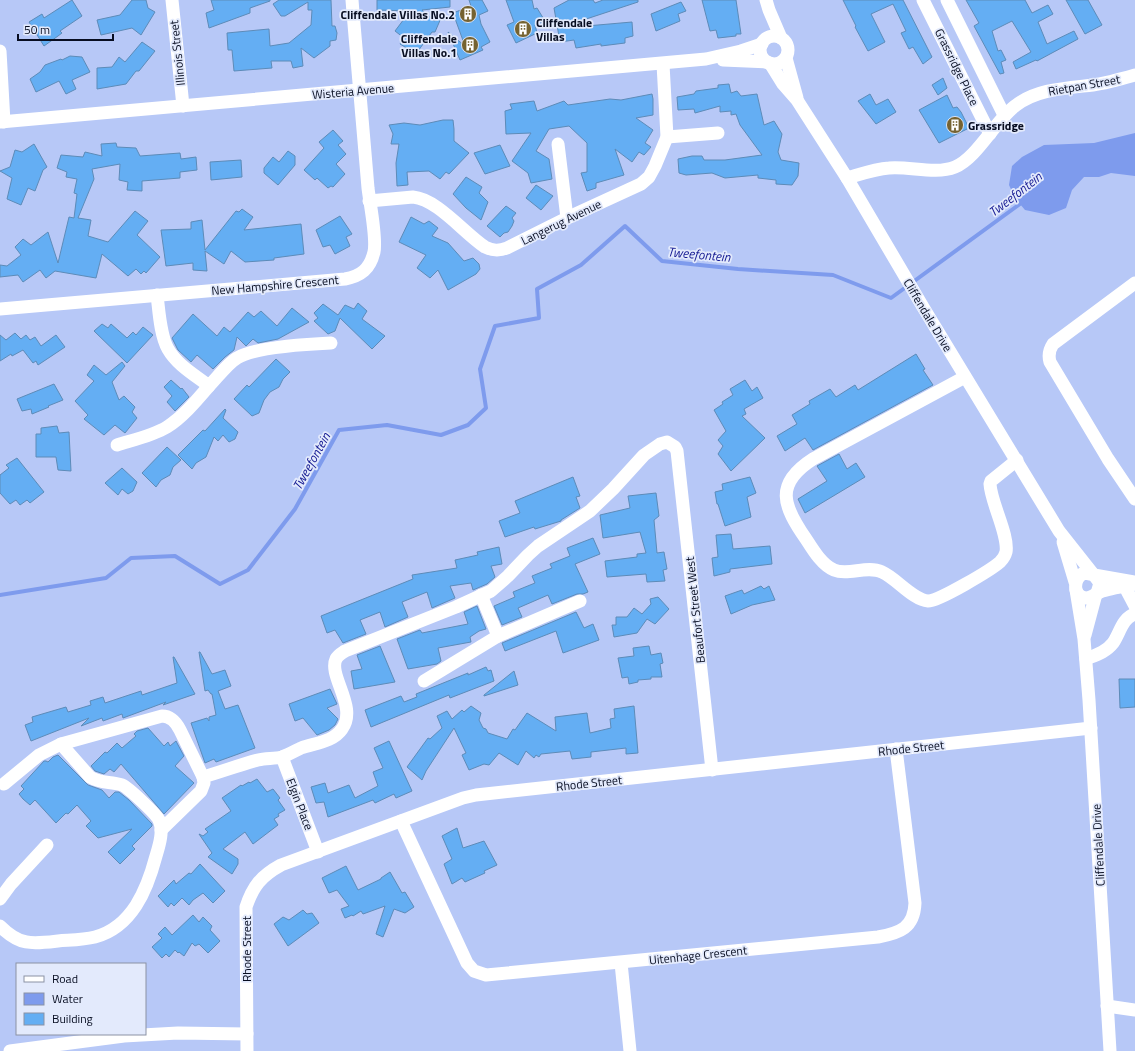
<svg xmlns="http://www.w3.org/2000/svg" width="1135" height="1051" font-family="'Titillium Web',sans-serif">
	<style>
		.water { fill: #7e9bed }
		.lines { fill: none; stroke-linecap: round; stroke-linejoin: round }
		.stream { stroke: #7e9bed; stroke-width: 4 }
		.building { fill: #64aef3; stroke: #5d8bb8 }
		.minor { stroke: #fff; stroke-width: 13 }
		.labels { text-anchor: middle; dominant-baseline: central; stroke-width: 3.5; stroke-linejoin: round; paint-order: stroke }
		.poi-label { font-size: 12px; font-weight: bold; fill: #070d21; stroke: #e3eafc; text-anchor: end }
		.street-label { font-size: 12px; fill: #070d21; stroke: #e3eafc }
		.water-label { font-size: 13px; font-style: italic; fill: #141992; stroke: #e3eafc }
	</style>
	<rect width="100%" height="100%" fill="#b7c8f7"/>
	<!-- water -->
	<path class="water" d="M1135,133v43l-24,-3 -12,4h-15l-12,13 -6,18 -17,7 -24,-5 -10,-12 -6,-13 3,-19 10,-9 22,-12 50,-2z"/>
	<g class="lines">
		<!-- stream -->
		<path class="stream" d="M0,595l106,-17 25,-20 44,-2 45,28 28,-14 47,-61 44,-79 48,-5 54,10 27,-10 18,-17 -6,-39 15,-43 44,-8 -2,-29 44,-24 44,-39 37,35 76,8 95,6 58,23 133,-97"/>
	</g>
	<!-- building -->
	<g class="building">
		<path d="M72,0l10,16 -22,15 2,2 -4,3 -14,10 -15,-24 13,-8 2,4z"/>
		<path d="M132,0h14l2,8 7,4 -14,23 -9,-7 -31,7 -4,-15 23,-5z"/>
		<path d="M211,0h59v1l-20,7v5l-41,15 -3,-15 8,-3z"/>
		<path d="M279,0h52l1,26h3l2,7 -1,7 -6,1v5l-16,12 -13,-10 2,18 -10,2 -2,-7h-20l1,7 -38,3 -2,-21h-4l-1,-17 42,-4 1,17 19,-3 22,-18 1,-15h-4v-8l-23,14h-4l-8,-12z"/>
		<path d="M377,0h73v7l-28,3 12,11 7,-3 -6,14h-3l-14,19 -1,-1 -2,3 -15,-9 4,-6 -9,-7 15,-20 -33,-1z"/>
		<path d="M469,0h13l6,11 -9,4 2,9 9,18 -9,5 2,3 -23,10 -12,-28 17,14 -12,-33 18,-7z"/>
		<path d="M506,0h26l2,9 3,-1 8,13 -10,4 2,8 -21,10 -9,-18 7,-3z"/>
		<path d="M569,0h24l2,3 8,-3h35v2l-64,21 1,4 57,-5 1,14 -8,2v5l-24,3v-2l-25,4 -2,-8 -14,2 -6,-34z"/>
		<path d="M702,0h34l5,34h-5v2l-18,2 -2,-8 -6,1z"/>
		<path d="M843,0h60l29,57 -9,7 -10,-17 -4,2 -8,-16 5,-2 -13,-27 -22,10 14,28 -17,9 -13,-24 1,-1z"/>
		<path d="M966,0h59l7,13 16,-8 5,9 -15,8 9,22 27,-13 4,8 -41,22 -1,-1 -20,9 -3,-7 18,-10 -19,-31 -20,10 6,20 3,-1 5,10 -5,2 3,11 -4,1 -26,-48 5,-3z"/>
		<path d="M1066,0h22l14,25 -17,9z"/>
		<path d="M681,2l5,9 -8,3 2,7 -24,10 -5,-17z"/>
		<path d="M142,42l13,9 -16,20h-3l-10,13 -29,5v-21l15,-1 7,-10 6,5z"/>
		<path d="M70,56l12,1 8,15 -18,8 4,9 -10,5 -7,-13 -23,11 -6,-13 10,-7 5,-7 16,-6 1,1z"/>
		<path d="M943,78l4,10 -9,7 -6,-10z"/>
		<path d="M729,84l2,9 6,-2 4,5 16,-2 7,31 10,-4 8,13 -4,18 3,8 18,3 -1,13 -6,9 -16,-1v-4l-18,-2v-3l-33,3 -13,-5 -26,2 -7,-2 -1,-14 14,-3h10l2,4h21l37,-5 -22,-30 -4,-11 -5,1v-4l-11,1v-6l-25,7 -1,-4 -16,1 -1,-13 17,-3 2,-3 22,-3v-3z"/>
		<path d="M652,94l1,5v16l-17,3 17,12 -8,13 6,4 -7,8 -5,-3 -7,10 -17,-13 9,26 -28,8v5l-9,3 -6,-18 6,-1v-29l-18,-17 -20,3 -13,22 13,8 3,20 -21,4 -3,-10 -16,-12 19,-28 -25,1 -1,-23 7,-2 -2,-5 24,-3 3,10 27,-10 4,4 42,-6 11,1z"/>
		<path d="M870,94l6,11 12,-6 8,13 -20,12 -18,-23z"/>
		<path d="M947,95l6,13 4,-1 4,5 8,16 -30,15 -20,-33z"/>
		<path d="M443,120h10l1,9v12l15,12 -20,21 -3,-2 -6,7 -11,-8 -22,1 1,13 -11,1 -1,-23 3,-19h-8l2,-10 -4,-9 15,-2 16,2z"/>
		<path d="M333,130l10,11 -5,4 8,9 -10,10 9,10 -12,13 -2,-1 -3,2 -11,-10 -2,2 -11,-10 20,-22 -5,-6z"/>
		<path d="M116,143l1,4 19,1 4,8 40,-3 1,6 15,-2 1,13 -17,2v6l-38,3v10l-15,-1 1,-8 -9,-2 1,-16 -28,5 2,10 -16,39 13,2 -3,16 20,6 27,-31 13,10 -11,14 23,22 -14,16 -2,-2 -3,3 -5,-5 -8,7 -26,-22 -6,24 -41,-7 -9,7 -6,-8 -17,12 -5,-7 -18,2v-12l7,1 14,-11 -6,-8 8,-8 8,6 17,-13 10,31 11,-46 5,1 3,-24 -3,-1 3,-14 -11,-2 1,-5 -10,-4 4,-13 22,2 2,-5 17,4 -1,-12z"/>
		<path d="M34,144l13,23 -4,3 -8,21 -7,-3 -7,17 -14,-6 5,-21 -12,-7 10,-4 5,-17 7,2z"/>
		<path d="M500,145l10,21 -25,8 -11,-21z"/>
		<path d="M288,151l7,5v9l-17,20 -14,-12v-5l9,-11 6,5z"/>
		<path d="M241,160l1,17 -31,3 -1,-18z"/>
		<path d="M466,177l16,10 -3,6 9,9 -7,18 -15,-12 -13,-14z"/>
		<path d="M536,185l17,11 -12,14 -15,-12z"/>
		<path d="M506,206l10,7 -4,5 2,3 -2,5 -4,6 -4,1 -4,4 -13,-11z"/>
		<path d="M242,209l11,8 -9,13 57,-6 3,30 -30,4v2l-29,2 -14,-11 -7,13 -19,-13 2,20 -14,-1v-7l-27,3 -5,-36 30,-1v-7l11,-2 3,30 31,-39 3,1z"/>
		<path d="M340,216l12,18 -6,3 4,9 -15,8 -5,-9 -7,2 -7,-17z"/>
		<path d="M411,217l13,7 5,-3 9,7 -6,8 16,7 16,18 9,-3 6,6 1,5 -4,5 -28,16 -10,-20 -8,8 -13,-10 9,-13 -27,-13z"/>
		<path d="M358,303l9,8 -5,8 23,17 -13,13 -32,-31 -5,13 -7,3 -14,-13 4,-3 -4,-5 9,-9 15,11 7,-10 9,4z"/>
		<path d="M292,308l17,14 -31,17 -20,4 -5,-4 -7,7 -9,-9 -3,13 -9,7 -12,12 -16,-14 -6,7 -13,-12 -6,-12 21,-24 24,22 7,-9 6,5 18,-20 6,5 7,-6 16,15z"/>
		<path d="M102,324l6,4 3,-4 16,14 6,-6 3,3 7,-8 10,8 -26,28 -33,-32z"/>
		<path d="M15,333l6,6 5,-4 4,5 5,-3 6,9 15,-11 9,12 -27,18 -2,-4 -3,2 -10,-13 -11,6 -1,-2 -11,7v-26l6,5z"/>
		<path d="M916,354l9,15 -2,1 10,15 -120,65 -8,-12 -20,13 -8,-15 20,-12 -5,-9 18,-11 -1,-3 21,-12 6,8 19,-12 3,5z"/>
		<path d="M276,359l14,13 -7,7 -4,8 -9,5 -6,8 -5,13 -7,3 -18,-17 13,-14 2,2z"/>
		<path d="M122,362l3,4 -13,16 7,18 5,-4 11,11 -3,5 5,6 -12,15 -10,-8 -11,10 -20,-16 4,-4 -13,-14 19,-20 -7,-6 7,-10 12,10z"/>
		<path d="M171,380l10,9 1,-1 7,9 -14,14 -8,-9 5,-6 -8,-9z"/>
		<path d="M745,380l7,11 5,-4 6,11 -19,11 2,5 -4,2 23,22 -34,33 -13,-17 5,-8 -5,-6 8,-9 -12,-21 9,-6 -1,-2 11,-7 -3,-6z"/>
		<path d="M54,384l9,16 -15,6 1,1 -17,7 -1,-5 -9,2 -5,-12z"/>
		<path d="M225,409l1,1 -3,8 15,14 -3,7 -6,3 -6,-7 -5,6 -4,-4 -8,20 -10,6 -4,6 -14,-14 25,-25 2,1z"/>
		<path d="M57,426l2,7 10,-1 2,39 -13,-1 -2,-13h-20v-23h5v-6z"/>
		<path d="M167,447l14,13 -8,7 -3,8 -9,5 -5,7 -14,-14z"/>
		<path d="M839,454l8,15 9,-6 9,14 -60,36 -7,-14 29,-18 -10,-15z"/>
		<path d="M17,458l27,34 -14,11 -3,-3 -7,5 -4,-5 -6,4 -10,-11v-18l9,-7 -3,-3z"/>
		<path d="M122,468l15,14 -4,9 -5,3 -6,-5 -4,6 -13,-12z"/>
		<path d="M573,477l7,19 -4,1 4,11 -19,12v1l-26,8 -1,-2 -29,10 -6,-16 21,-8 -5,-12z"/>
		<path d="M750,477l6,16 -9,4 4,20 -26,9 -7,-22h-1l-2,-12 8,-2 -1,-6z"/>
		<path d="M656,493l3,23 -5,4 3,33 7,-1 3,17 -4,1 2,11 -18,1 -1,-8 -39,3 -2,-16 32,-4v-3l9,-1 -6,-21 -37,6 -3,-23 30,-7 -2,-12z"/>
		<path d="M731,534l2,15 37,-3 2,18 -42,5v3l-16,4 -2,-18 6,-1 -2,-22z"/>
		<path d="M593,538l7,16 -25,10 13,28 -5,2h-6l-25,10 -4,-9 -30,13 4,9 -20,8 -8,-19 21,-9 -2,-5 22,-9 -3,-7 20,-8 -2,-4 20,-8 -3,-8z"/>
		<path d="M499,547l3,17 -11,2 4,11 -8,7 -14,6 -2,-7 -21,3 5,12 -23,10 -5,-16 -25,10 6,15 -23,10 -5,-15 -20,8 6,14 -23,9 -8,-13 -8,3 -6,-17 92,-37 -1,-4 45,-7 -2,-8 23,-5 -1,-3z"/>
		<path d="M761,586l3,3 5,-3 6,14 -23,5 -21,9 -6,-18 17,-6 2,4z"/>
		<path d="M658,597l11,12 -14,15 -8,-5 -10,14 -23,4 -2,-12h4v-8h11l7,-9 8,6 9,-10 -1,-5z"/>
		<path d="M477,606l9,23 -7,2 -9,6 1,5 -33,6 3,13 -4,3 -29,5 -11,-30 23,-9 2,3 46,-9 -4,-12z"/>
		<path d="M576,612l8,16 9,-4 6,16 -36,13 -7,-22 -51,20 -3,-8z"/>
		<path d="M380,646l15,36 -41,7 -3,-18 11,-2 -5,-14z"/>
		<path d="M649,646l2,9 10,-2 2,10 -3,1 2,13h-11v2l-13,1v2l-9,2 -1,-7 -6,1 -4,-20 16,-2 -1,-8z"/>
		<path d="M199,652h1l12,22 13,-4 6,16 -13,5 7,18 13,-4 17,43 -39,14 -2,-3 -9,4 -14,-40 16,-5 2,3v-4l7,-2 -4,-21h-1l-3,-4 -3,1z"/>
		<path d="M173,657h1l21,37 -32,11 3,-3 -43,16 -1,-4 -19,7 -1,-3 -21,8 8,-8 -58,23 -6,-16 8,-3 -1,-5 34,-10 2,5 23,-7 -1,-4 13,-4 2,6 36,-12 1,4 35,-12z"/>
		<path d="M486,667l2,4 3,-1 3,11 -44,17 -1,-3 -78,32 -6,-17 36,-14 3,6 13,-5 -1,-3 52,-21v2z"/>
		<path d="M514,671l4,14 -34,11v-1z"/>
		<path d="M1119,679h16v28l-15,1z"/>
		<path d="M330,689l7,15 -10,4 11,11 -3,6 -6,5 -12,5 -14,-17 -8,3 -6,-17z"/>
		<path d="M471,706l10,7 -2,7 4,8 3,1 2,4 19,6 6,-10 2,1 12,-17 29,18 -1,-14 32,-4 3,20 21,-5 -1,-9 5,-1 -1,-9 20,-3 4,47 -12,1v-6l-35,4v5l-19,2 -2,-8 -29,3 -2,3 -3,-2 -2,3 -8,-7 -8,14 -19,-12 -10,12 -5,-1 -15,6 -7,-15 4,-2 -12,-25 -28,43 -4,9 -15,-13 21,-29 2,1 12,-11 -5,-12 10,-5 5,8 10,-9 2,2z"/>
		<path d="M148,728l16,18 4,-4 2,4 6,-5 1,2 7,13 -9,10 19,17 -30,31 -43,-50 -7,8 -4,-3 -6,5 -9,-3 -4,-5 14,-14 2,1 10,-10 5,5 14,-12 -2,-2 3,-3z"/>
		<path d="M389,741l23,50 -16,7 -2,-4 -19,9 -2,-3 -45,17 -4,-15 -8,1 -5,-16 14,-4 3,10 21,-8 6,13 23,-12 -5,-14 10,-4 -9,-20z"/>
		<path d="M58,755l30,30 14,5 7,8 6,-6h4l10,8 23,24v2l-20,20 3,3 -15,15 -12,-12 24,-23 -34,9 -12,-12 5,-5 -14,-16 -9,9 -2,-1 -10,10 -21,-23 -5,5 -7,-6 -4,-5 5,-5 -3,-3 23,-25h2l2,1 5,-5z"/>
		<path d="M257,779l10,13 6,-3 7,9 -2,2 7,10 -7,4 1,2 -5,3 4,6 -25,19 -8,-12 -22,17 15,10v5l-6,10 -24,-17 4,-4 -13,-19 4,2 5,-4 -3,-3 26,-18 -9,-13 19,-13 1,1 7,-4 1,1z"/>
		<path d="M457,828l6,20 21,-7 13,24 -13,6 1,2 -20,9 -3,-4 -10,6 -8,-20 8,-5 -10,-23z"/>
		<path d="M200,864l25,27 -12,12 -10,-10 -10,7 -4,5 -7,-7 -8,8 -3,-3 -3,4 -10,-11 16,-16 2,4 13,-11 2,1z"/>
		<path d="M346,866l12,24 23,-11v-1l9,-6 12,21 3,-1 9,15 -9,6 -11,-4 -11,28 -7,-3 9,-28 -22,8 -2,-3 -8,5 -1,-1 -7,3 -4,-9 8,-3 -12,-16 -8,3 -7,-15z"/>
		<path d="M303,910l4,4 5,-1 7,10 -31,23 -14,-22 9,-7 6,3z"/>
		<path d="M193,915l6,7 4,-5 9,9 -2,4 10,11 -12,12 -9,-9 -4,2 -3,-3 -8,13 -5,-4 -1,1 -3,-3 -6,7 -3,-3 -4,4 -10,-11 10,-9 -4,-4 7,-7 7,8z"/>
	</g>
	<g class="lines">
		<!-- minor -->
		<g class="minor">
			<path d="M172,0l11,106"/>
			<path d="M766,0l3,10 12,28"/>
			<path d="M923,0l67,134"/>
			<path d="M947,0l57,115"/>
			<circle cx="774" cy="50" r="14"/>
			<path d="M0,51l4,71"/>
			<path d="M786,58l11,40"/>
			<path d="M723,60l44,2"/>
			<path d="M770,63l13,21 14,16 50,78 76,129 136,224 34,43"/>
			<path d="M0,122l706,-63 35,-8 21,-7"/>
			<path d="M667,137l51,-4"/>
			<path d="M558,144l9,74"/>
			<path d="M847,178c14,-4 28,-9 42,-10 21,-2 46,7 66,-1 22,-9 40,-46 60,-61 21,-17 52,-18 78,-21 14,-2 28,-6 42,-10"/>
			<path d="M369,201l44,-4c24,2 51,36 72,50 8,4 14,4 22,1l60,-30 74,-34 8,-7 6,-11 12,-29 -4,-73"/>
			<path d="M1135,283l-82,61c-4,6 -5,11 -3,18l58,97 27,40"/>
			<path d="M157,295c2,15 3,40 11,54 9,16 27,26 41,37 8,-8 19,-23 28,-28 18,-11 72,-14 94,-15"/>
			<path d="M0,309l345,-30c16,-3 25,-10 29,-27 3,-14 -4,-47 -6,-64 -5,-62 -11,-125 -16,-188"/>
			<path d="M965,377l-152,82c-39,25 -30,47 -7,80 7,11 16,26 28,31 14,6 33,-5 48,2 14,6 31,28 46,29 11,0 63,-31 72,-39 3,-3 5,-6 6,-10 3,-17 -15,-49 -16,-68l1,-3 26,-21"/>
			<path d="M117,445c16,-5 35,-9 50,-18 16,-10 30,-27 42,-41"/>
			<path d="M1063,542l12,40"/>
			<path d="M1094,575l40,7"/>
			<path d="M1125,587l10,19"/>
			<path d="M1076,590l8,49 5,61 21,351"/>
			<path d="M1097,593l3,-10 -6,-8 -10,-2c-11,5 -12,24 2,25 6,0 7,-3 12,-5 6,-4 29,-7 37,-9"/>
			<path d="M481,595l17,41 82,-35"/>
			<path d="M1085,635l11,-41"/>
			<path d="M1086,659c10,-4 20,-7 27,-16 7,-10 9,-25 22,-29"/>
			<path d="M424,681l74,-45"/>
			<path d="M282,757l36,95"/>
			<path d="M203,777c18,-5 36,-12 55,-17 8,-2 16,-1 24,-3 6,-2 13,-6 19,-9 14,-5 32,-6 41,-19 16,-22 -14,-53 -6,-70 2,-4 6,-6 9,-8l111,-44 35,-16 17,-15 20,-21 10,-9 52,-35 23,-22 31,-34 16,-11 7,-2 8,5 2,4 35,319"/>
			<path d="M4,784l35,-29 22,-11 101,-28c9,0 14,6 18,14l23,47 1,6 -3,8 -40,39"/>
			<path d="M401,821l66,142 7,8 12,4 392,-38c22,-4 36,-9 37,-34l-19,-154"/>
			<path d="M0,899l11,-15 36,-39"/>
			<path d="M0,926c20,20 32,18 58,15 12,-1 25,-1 37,-4 37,-10 52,-47 61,-81 3,-10 8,-25 3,-36 -3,-6 -30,-32 -37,-35 -12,-4 -21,-1 -32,-8l-29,-33"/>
			<path d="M621,963l9,88"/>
			<path d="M1107,1006l28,4"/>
			<path d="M10,1051l114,-15 54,-3 69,1"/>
			<path d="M247,1051l-1,-144c7,-21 15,-31 35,-42l182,-67 13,-3 615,-67"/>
		</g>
	</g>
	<!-- icons -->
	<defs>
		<g id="building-disc" transform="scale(0.9)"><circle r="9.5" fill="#756230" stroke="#e3eafc"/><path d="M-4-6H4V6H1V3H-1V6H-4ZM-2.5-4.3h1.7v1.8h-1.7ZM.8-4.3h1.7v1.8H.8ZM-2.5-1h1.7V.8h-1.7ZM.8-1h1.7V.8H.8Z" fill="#fff"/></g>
	</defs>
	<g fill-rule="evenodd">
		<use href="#building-disc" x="468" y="14"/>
		<use href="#building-disc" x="523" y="29"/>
		<use href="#building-disc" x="470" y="45"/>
		<use href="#building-disc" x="955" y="125"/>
	</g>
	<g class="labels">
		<!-- poi labels -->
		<g class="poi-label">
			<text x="455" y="14">Cliffendale Villas No.2</text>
			<text x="536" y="22" text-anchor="start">Cliffendale<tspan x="536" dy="14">Villas</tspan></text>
			<text x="457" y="38">Cliffendale<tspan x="457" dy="14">Villas No.1</tspan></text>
			<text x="968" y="125" text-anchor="start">Grassridge</text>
		</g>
		<!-- street labels -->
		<g class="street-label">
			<text transform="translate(177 53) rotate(-96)">Illinois Street</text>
			<text transform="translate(957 67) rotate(64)">Grassridge Place</text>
			<text transform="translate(1084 85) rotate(-10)">Rietpan Street</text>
			<text transform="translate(353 91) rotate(-5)">Wisteria Avenue</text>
			<text transform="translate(561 222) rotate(-26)">Langerug Avenue</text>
			<text transform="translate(275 285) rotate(-5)">New Hampshire Crescent</text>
			<text transform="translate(928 315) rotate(59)">Cliffendale Drive</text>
			<text transform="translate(695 610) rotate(-96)">Beaufort Street West</text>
			<text transform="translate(911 748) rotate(-6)">Rhode Street</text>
			<text transform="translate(589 783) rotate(-6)">Rhode Street</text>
			<text transform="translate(300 804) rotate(69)">Elgin Place</text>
			<text transform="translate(1098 845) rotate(-93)">Cliffendale Drive</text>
			<text transform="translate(246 949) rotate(-90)">Rhode Street</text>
			<text transform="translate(698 955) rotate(-6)">Uitenhage Crescent</text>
		</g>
		<!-- water labels -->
		<g class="water-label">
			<text transform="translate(1015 194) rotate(-38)">Tweefontein</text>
			<text transform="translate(699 254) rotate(5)">Tweefontein</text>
			<text transform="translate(311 461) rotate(-61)">Tweefontein</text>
		</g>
	</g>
	<!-- legend -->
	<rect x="16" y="963" width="130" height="72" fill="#e3eafc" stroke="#8b92a4"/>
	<rect x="24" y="976" width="20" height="6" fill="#ffffff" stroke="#8b92a4"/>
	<text x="52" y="983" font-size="12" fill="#070d21">Road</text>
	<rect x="24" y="993" width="20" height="12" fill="#7e9bed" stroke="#8b92a4"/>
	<text x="52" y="1003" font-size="12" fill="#070d21">Water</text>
	<rect x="24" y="1013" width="20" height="12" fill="#64aef3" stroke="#8b92a4"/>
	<text x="52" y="1023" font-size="12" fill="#070d21">Building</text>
	<!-- scale -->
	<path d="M18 34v6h95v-6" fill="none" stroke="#070d21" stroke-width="2"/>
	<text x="24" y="34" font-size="12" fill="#070d21" stroke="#e3eafc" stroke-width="3" paint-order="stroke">50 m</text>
</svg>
